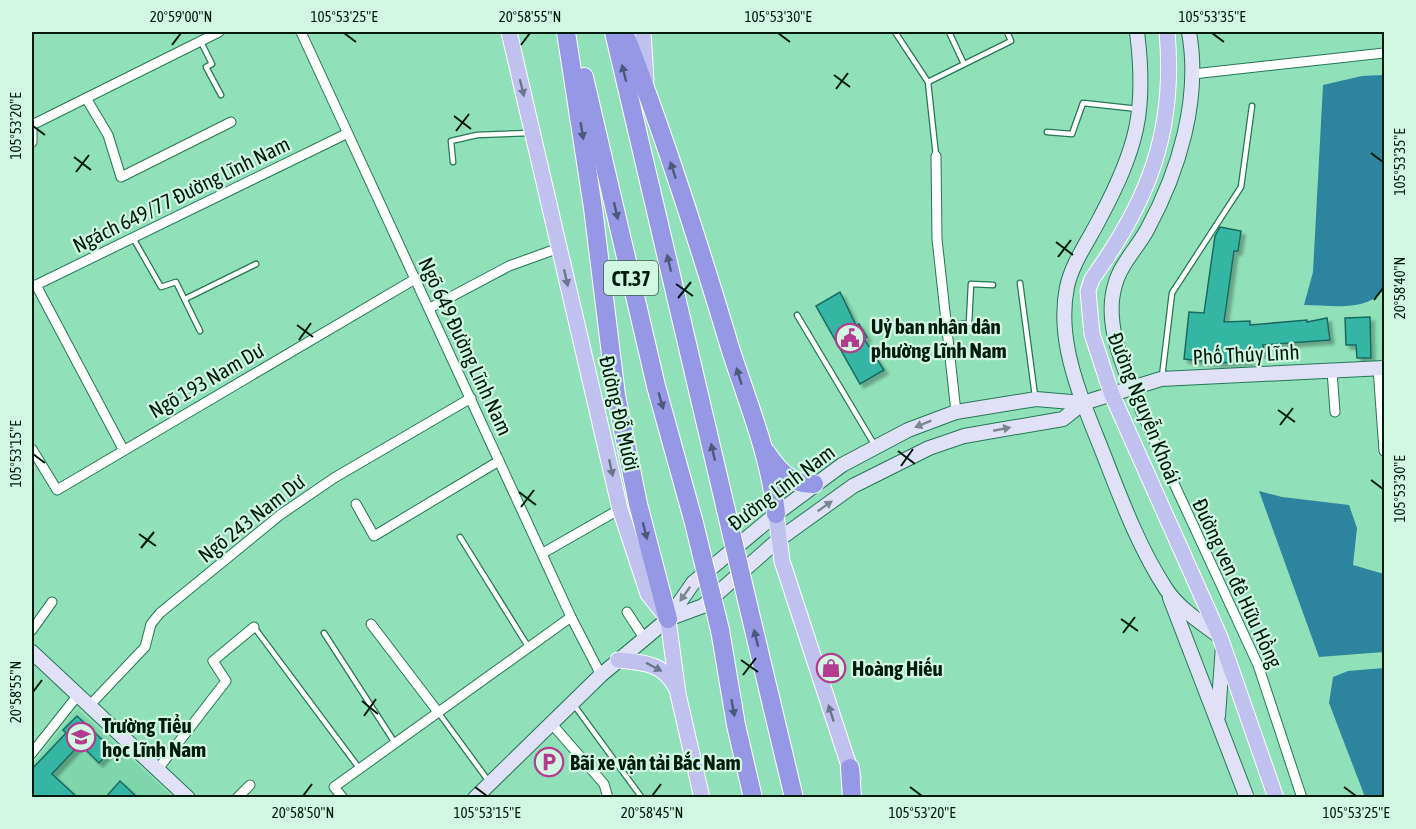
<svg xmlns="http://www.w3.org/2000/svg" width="1416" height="829" font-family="'Asap Condensed',sans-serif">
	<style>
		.built { fill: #7ed7ac }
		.water { fill: #2d849e }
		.building { fill: #34b5a3; stroke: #196b60; stroke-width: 1.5; filter: url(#shadow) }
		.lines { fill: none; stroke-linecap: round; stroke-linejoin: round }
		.lane-casing { stroke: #257856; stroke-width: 7 }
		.street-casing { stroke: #257856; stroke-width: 11 }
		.secondary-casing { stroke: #257856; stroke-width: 16 }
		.primary-casing { stroke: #fff; stroke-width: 17 }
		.highway-casing { stroke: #fff; stroke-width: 20 }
		.lane { stroke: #fff; stroke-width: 4.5 }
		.street { stroke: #fff; stroke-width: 9 }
		.secondary { stroke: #e0e0f7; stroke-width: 14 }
		.primary { stroke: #c0c1ef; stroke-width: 15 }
		.highway { stroke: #9698e5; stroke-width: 18 }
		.highway-bridge-casing { stroke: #fff; stroke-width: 20; stroke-linecap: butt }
		.highway-bridge { stroke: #9698e5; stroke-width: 18 }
		.oneway { fill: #4b5a79 }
		.oneway2 { fill: #6a7689 }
		.oneway3 { fill: #7b878e }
		.ticks { fill: none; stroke: #001b0d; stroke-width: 2 }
		.labels { text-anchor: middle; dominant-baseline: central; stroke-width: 4.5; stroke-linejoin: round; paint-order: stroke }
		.shield { fill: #d1f7e3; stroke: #3f5d4d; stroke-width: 1.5 }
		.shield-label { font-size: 20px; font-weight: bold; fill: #001b0d }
		.street-label { font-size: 21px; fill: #001b0d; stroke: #d1f7e3 }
		.poi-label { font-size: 21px; font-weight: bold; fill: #001b0d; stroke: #d1f7e3; text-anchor: start }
		.neatline { fill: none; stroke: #001b0d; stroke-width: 2 }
		.ticks-label { font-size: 15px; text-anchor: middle; fill: #001b0d }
	</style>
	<defs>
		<filter id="shadow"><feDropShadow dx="4" dy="4" stdDeviation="1.5" flood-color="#0004"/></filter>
	</defs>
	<rect width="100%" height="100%" fill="#90e0b9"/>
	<!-- built -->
	<path class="built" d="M77,709l96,88 -141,1v-32z"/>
	<!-- water -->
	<g class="water">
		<path d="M1384,75v213c-15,25 -54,17 -80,17l9,-33 10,-187 39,-9z"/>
		<path d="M1259,491l23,6 67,8 8,23 -4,37 31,9v78l-65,5z"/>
		<path d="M1384,668v129h-19l-36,-94 4,-26 15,-6z"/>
	</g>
	<!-- building -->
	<g class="building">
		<path d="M1220,227l21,4 -3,20h-4l-10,71 26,-1v4l57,-5v2l20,-4 3,22 -67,5 1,8 -14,1v7l-30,2 -36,-4 5,-47 15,1 11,-77z"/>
		<path d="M840,292l16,33 3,-1 8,13 -3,2 20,31 -24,14 -44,-78z"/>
		<path d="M1370,317l1,41h-14l-1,-13h-10l-1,-27z"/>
		<path d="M77,716l35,33 -13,14 -19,-19 -28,30 26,24h-46v-29l34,-36 -3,-3z"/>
		<path d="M120,781l18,17h-33z"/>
	</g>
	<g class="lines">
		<!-- lane casing -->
		<g class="lane-casing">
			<g id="lane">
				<path d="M895,32l33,50 8,74"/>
				<path d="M949,32l15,32"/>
				<path d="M201,42l11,22 -6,3 15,28"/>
				<path d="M928,82l83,-41 -4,-9"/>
				<path d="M1047,132l25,2 11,-31 55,6"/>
				<path d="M453,162l-2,-21 26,-6 53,-2"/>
				<path d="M133,238l28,49 15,-5 24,49"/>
				<path d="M1020,283l15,113"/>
				<path d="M185,299l71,-35"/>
				<path d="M797,315l77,129"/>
				<path d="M946,326l23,-3 2,-39 22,1"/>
				<path d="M1162,377l10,-84 69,-106 11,-81"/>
				<path d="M460,537l69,111"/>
				<path d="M254,627l105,141"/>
				<path d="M324,633l71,110"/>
				<path d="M574,705l68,93"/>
				<path d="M438,712l52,71"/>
			</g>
		</g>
		<!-- street casing -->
		<g class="street-casing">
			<g id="street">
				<path d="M301,32l270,585 30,58"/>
				<path d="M1193,74l191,-21"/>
				<path d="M86,98l22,37 13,42 110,-55"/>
				<path d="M32,125l187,-93"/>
				<path d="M32,126v16"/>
				<path d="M936,156l1,83 19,173"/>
				<path d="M36,285l87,164"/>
				<path d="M32,287l314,-153"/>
				<path d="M430,308l79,-42 50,-18"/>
				<path d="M1378,368l6,83"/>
				<path d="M1332,371l3,41"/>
				<path d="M1132,387l8,23 118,255 44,133"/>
				<path d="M32,449l25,41 358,-211"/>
				<path d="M356,504l18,32 125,-75"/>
				<path d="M543,553l77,-44"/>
				<path d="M627,612l17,26"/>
				<path d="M371,624l67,88"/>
				<path d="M32,630l20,-28"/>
				<path d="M90,705l55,-58 6,-23 9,-11 120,-98 54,-37 137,-80"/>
				<path d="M551,723l53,61 4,14"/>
				<path d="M32,753l46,-58"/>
				<path d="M158,769l68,-88 -13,-20 41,-34"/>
				<path d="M237,798l13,-13"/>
				<path d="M343,798l-9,-11 237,-170"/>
			</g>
		</g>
		<!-- secondary casing -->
		<g class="secondary-casing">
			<g id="secondary">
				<path d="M1137,32c10,79 0,116 -37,186 -11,22 -28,45 -33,69 -4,20 -3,44 1,64 7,35 22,69 35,102 18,46 36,95 63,136 13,20 36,34 54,48"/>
				<path d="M1132,387c-13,-30 -27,-69 -17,-102 5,-20 22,-37 32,-55 32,-59 54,-131 42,-198"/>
				<path d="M1170,598l77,200"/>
				<path d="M668,619l35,-13 75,-66 75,-54 76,-38 35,-12 99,-17 20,-16 78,-24 223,-11"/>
				<path d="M32,652l156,146"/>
				<path d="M1218,716l5,-71"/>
				<path d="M475,798l126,-123 67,-56 25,-36 83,-69 66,-49 66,-35 48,-18 80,-13 47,4"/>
			</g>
		</g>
		<!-- primary casing -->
		<g class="primary-casing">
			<g id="primary">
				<path d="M509,32l111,477 28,85 20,25 10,75 24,104"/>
				<path d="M643,32l3,48"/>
				<path d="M1167,32c9,98 -18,168 -75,247l-4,12 4,43 20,61 108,242 56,161"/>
				<path d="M776,514l6,47 71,217"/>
				<path d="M618,660c24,2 46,3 58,28"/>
			</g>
		</g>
		<!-- highway casing -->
		<g class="highway-casing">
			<g id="highway">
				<path d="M566,32l27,176 23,187 22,109 30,115"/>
				<path d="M614,32l112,478"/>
				<path d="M624,32c41,104 75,212 107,319 17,52 40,108 45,163"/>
				<path d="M584,77l72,309 38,137"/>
				<path d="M766,452c12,18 25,33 48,32"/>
				<path d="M749,609l45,189"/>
				<path d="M720,630l16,95 17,73"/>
				<path d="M850,768l2,30"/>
			</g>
		</g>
		<!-- lane -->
		<use href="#lane" class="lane"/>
		<!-- street -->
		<use href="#street" class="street"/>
		<!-- secondary -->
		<use href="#secondary" class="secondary"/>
		<!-- primary -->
		<use href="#primary" class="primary"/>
		<!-- highway -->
		<use href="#highway" class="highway"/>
		<!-- highway-bridge casing -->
		<g class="highway-bridge-casing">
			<g id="highway-bridge">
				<path d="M726,510l23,99"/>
				<path d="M694,523l26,107"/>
			</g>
		</g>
		<!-- highway-bridge -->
		<use href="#highway-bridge" class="highway-bridge"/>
	</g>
	<!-- one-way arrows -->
	<defs><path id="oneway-solid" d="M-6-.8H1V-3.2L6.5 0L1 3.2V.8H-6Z" transform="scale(1.5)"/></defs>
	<g class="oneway">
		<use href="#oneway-solid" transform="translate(624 73) rotate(-104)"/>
		<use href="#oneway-solid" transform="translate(582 131) rotate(81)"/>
		<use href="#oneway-solid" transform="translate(673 170) rotate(-108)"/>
		<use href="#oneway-solid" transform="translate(616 211) rotate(77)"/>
		<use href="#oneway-solid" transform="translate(669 263) rotate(-103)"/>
		<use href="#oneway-solid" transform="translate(739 376) rotate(-107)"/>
		<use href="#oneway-solid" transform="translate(661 401) rotate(74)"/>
		<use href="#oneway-solid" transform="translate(713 452) rotate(-103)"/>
		<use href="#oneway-solid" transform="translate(645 531) rotate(76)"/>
		<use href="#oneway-solid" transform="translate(756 638) rotate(-104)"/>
		<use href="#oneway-solid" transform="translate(733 708) rotate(80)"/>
	</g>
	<g class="oneway2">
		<use href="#oneway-solid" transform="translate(522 88) rotate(76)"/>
		<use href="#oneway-solid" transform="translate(566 278) rotate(77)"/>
		<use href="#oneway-solid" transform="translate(611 468) rotate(78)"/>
		<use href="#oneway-solid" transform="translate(654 667) rotate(28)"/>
		<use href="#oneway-solid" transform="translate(831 713) rotate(-108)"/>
	</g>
	<g class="oneway3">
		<use href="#oneway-solid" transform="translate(923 424) rotate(158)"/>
		<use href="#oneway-solid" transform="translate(1002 429) rotate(-11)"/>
		<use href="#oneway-solid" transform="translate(825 506) rotate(-35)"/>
		<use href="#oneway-solid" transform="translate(685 594) rotate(125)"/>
	</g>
	<!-- ticks -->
	<path class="ticks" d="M344,33l12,9M778,33l12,9M1212,33l12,9M172,45l9,-12M521,45l9,-12M834,75l16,12M836,89l12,-16M454,116l17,13M33,126l12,9M456,131l13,-17M1371,153l12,9M74,157l17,13M76,172l13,-17M1056,242l17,13M1058,257l13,-17M676,284l17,12M678,298l13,-16M1374,300l9,-12M297,325l16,12M299,340l12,-17M1278,410l17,12M1280,425l13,-17M898,451l17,13M33,454l12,9M901,466l12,-17M1371,480l12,9M519,492l17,13M521,507l13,-17M139,534l17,12M141,548l13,-16M1121,619l17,12M1123,633l12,-16M741,660l17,12M743,675l13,-17M33,692l9,-12M362,701l16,13M364,716l12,-17M475,787l12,9M910,787l12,9M1344,787l12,9M303,796l9,-12M652,796l9,-12"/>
	<!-- icons -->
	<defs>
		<g id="civic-ring" transform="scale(1.5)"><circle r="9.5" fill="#d1f7e3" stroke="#b43c90" stroke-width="1.5"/><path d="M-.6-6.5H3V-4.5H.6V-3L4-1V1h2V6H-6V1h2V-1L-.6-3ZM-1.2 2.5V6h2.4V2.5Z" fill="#b43c90"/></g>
		<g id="shop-ring" transform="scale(1.5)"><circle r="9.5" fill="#d1f7e3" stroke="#b43c90" stroke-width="1.5"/><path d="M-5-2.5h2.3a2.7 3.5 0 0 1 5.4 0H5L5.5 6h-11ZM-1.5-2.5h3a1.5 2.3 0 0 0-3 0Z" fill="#b43c90"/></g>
		<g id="school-ring" transform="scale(1.5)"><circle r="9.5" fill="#d1f7e3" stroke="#b43c90" stroke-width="1.5"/><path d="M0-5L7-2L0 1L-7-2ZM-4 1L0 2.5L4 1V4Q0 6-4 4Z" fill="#b43c90"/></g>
		<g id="parking-ring" transform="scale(1.5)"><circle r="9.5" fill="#d1f7e3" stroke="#b43c90" stroke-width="1.5"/><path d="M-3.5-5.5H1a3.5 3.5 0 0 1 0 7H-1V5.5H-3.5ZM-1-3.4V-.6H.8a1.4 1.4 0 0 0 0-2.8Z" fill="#b43c90"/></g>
	</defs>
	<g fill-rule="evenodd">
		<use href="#civic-ring" x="850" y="338"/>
		<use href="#shop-ring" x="831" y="668"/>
		<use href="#school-ring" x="81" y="737"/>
		<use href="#parking-ring" x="549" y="762"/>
	</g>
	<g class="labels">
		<!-- shield labels -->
		<rect class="shield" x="604" y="261" width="54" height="34" rx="4.5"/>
		<g class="shield-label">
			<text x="631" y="278">CT.37</text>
		</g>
		<!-- street labels -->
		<g class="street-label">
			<text transform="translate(181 194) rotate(-26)">Ngách 649/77 Đường Lĩnh Nam</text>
			<text transform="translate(466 346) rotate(65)">Ngõ 649 Đường Lĩnh Nam</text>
			<text transform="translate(1246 354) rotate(-3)">Phố Thúy Lĩnh</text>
			<text transform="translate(206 380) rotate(-30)">Ngõ 193 Nam Dư</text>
			<text transform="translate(1145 408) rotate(68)">Đường Nguyễn Khoái</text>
			<text transform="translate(620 413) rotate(77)">Đường Đỗ Mười</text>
			<text transform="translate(781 487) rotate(-37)">Đường Lĩnh Nam</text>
			<text transform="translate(251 518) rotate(-38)">Ngõ 243 Nam Dư</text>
			<text transform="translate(1238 583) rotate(65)">Đường ven đê Hữu Hồng</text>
		</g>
		<!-- poi labels -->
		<g class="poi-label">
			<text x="871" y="326">Uỷ ban nhân dân<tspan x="871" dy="24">phường Lĩnh Nam</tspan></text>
			<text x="852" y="668">Hoàng Hiếu</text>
			<text x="102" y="725">Trường Tiểu<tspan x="102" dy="24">học Lĩnh Nam</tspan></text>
			<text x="570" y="762">Bãi xe vận tải Bắc Nam</text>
		</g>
	</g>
	<!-- border -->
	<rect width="1416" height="829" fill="none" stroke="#d1f7e3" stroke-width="66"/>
	<rect x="33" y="33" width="1350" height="763" class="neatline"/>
	<g class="ticks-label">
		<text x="181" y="22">20°59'00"N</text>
		<text x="344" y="22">105°53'25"E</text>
		<text x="530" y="22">20°58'55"N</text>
		<text x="778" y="22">105°53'30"E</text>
		<text x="1212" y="22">105°53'35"E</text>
		<text transform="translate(16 126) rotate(-90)" y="5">105°53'20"E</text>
		<text transform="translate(1400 162) rotate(-90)" y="5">105°53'35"E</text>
		<text transform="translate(1400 288) rotate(-90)" y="5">20°58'40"N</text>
		<text transform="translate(16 454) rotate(-90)" y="5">105°53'15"E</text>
		<text transform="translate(1400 489) rotate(-90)" y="5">105°53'30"E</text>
		<text transform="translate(16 692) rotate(-90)" y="5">20°58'55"N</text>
		<text x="303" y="818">20°58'50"N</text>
		<text x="487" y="818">105°53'15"E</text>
		<text x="652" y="818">20°58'45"N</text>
		<text x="922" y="818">105°53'20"E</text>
		<text x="1356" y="818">105°53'25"E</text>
	</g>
</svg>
